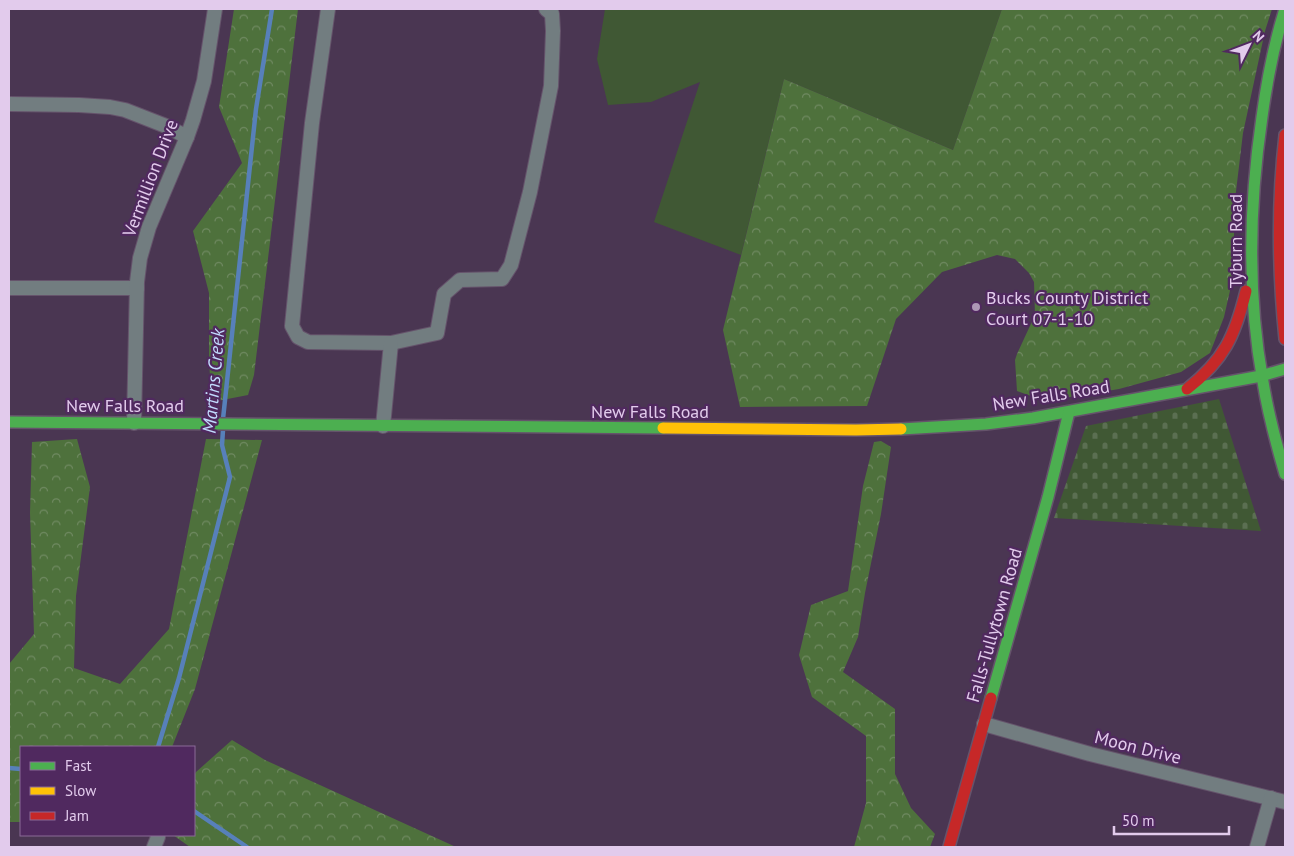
<svg xmlns="http://www.w3.org/2000/svg" width="1294" height="856" font-family="'PT Sans',sans-serif">
	<style>
		.green { fill: #405834 }
		.forest { fill: url(#forest-crowns) }
		.cemetery { fill: url(#cemetery-stones) }
		.lines { fill: none; stroke-linecap: round; stroke-linejoin: round }
		.stream { stroke: #5780ba; stroke-width: 4.5 }
		.street-casing { stroke: #65536b; stroke-width: 16 }
		.fast-casing { stroke: #65536b; stroke-width: 14 }
		.slow-casing { stroke: #65536b; stroke-width: 14 }
		.jam-casing { stroke: #65536b; stroke-width: 14 }
		.street { stroke: #727d80; stroke-width: 14 }
		.fast { stroke: #4caf50; stroke-width: 11 }
		.slow { stroke: #ffc107; stroke-width: 11 }
		.jam { stroke: #c62828; stroke-width: 11 }
		.poi-dot { fill: #ad97b6; stroke: #50295f; stroke-width: 2 }
		.labels { text-anchor: middle; dominant-baseline: central; stroke-width: 4.5; stroke-linejoin: round; paint-order: stroke }
		.street-label { font-size: 18px; fill: #e2cbec; stroke: #50295f }
		.poi-label { font-size: 18px; fill: #e2cbec; stroke: #50295f; text-anchor: start }
		.water-label { font-size: 19px; font-style: italic; fill: #c1dbfd; stroke: #50295f }
	</style>
	<defs>
		<pattern id="forest-crowns" width="20" height="18" patternUnits="userSpaceOnUse" patternTransform="scale(1.25)"><rect width="20" height="18" fill="#4e713c"/><path d="M2 6a3 3 0 1 1 6 0M12 15a3 3 0 1 1 6 0" fill="none" stroke="#708a62"/></pattern>
		<pattern id="cemetery-stones" width="16" height="16" patternUnits="userSpaceOnUse" patternTransform="scale(1.25)"><rect width="16" height="16" fill="#405834"/><path d="M2 7V4a2 2 0 0 1 4 0v3zM10 15v-3a2 2 0 0 1 4 0v3z" fill="#5b6f52"/></pattern>
	</defs>
	<rect width="100%" height="100%" fill="#4a3652"/>
	<!-- green -->
	<path class="green" d="M605,9h397l-49,141 -169,-71 -43,176 -87,-33 46,-140 -49,20 -43,3 -11,-46z"/>
	<!-- forest -->
	<g class="forest">
		<path d="M234,9h64l-44,366 -6,20 -36,7 -3,-40v-69l-16,-62 49,-68 -23,-56z"/>
		<path d="M1002,9h270l-7,22 -22,102 -9,75v65l-10,44 -14,36 -29,19 -62,17 -74,12 -28,-10 -2,-31 2,-6 18,-39 -1,-33 -5,-9 -14,-14 -18,-4 -55,17 -46,47 -29,87 -127,1 -17,-77 61,-251 169,71z"/>
		<path d="M77,439l13,48 -14,109 -2,72 46,16 49,-55 37,-190 56,1 -67,249 -23,58h-151v75h-12v-158l25,-30 -4,-121 2,-71z"/>
		<path d="M881,441l10,6 -10,67 -16,79 -7,44 -15,35 52,37v65l16,34 24,26 -5,13h-76l12,-44v-67l-54,-39 -13,-42 12,-50 37,-14 15,-105 11,-44z"/>
		<path d="M232,740l33,20 191,87h-266l-17,-12h21v-59l2,-4z"/>
	</g>
	<!-- cemetery -->
	<path class="cemetery" d="M1219,399l42,132 -207,-13 32,-92z"/>
	<g class="lines">
		<!-- stream -->
		<g class="stream">
			<path d="M223,419l33,-310 16,-100"/>
			<path d="M158,747l21,-69 51,-201 -8,-32 1,-15"/>
			<path d="M9,768l12,1"/>
			<path d="M194,811l53,36"/>
		</g>
		<!-- street casing -->
		<g class="street-casing">
			<g id="street">
				<path d="M328,9l-16,114 -20,203 6,11 10,5 83,1 46,-10 7,-39 16,-14 42,-1 9,-14 19,-73 21,-106 2,-55 -1,-17 -6,-5"/>
				<path d="M9,104l70,1 31,2 15,3 41,16 21,11"/>
				<path d="M9,288h128"/>
				<path d="M134,423l3,-141 3,-24 9,-31 38,-90 6,-17 11,-39 11,-72"/>
				<path d="M383,426l8,-83"/>
				<path d="M984,724l106,30 195,48"/>
				<path d="M154,847l4,-10"/>
				<path d="M1257,847l14,-49"/>
			</g>
		</g>
		<!-- fast casing -->
		<g class="fast-casing">
			<g id="fast">
				<path d="M1285,9c-11,35 -18,71 -23,108 -13,88 -15,177 1,265 5,31 13,61 22,92"/>
				<path d="M9,422l654,6"/>
				<path d="M901,429l85,-5 47,-6 228,-42 24,-7"/>
				<path d="M991,698l57,-201 21,-85"/>
			</g>
		</g>
		<!-- slow casing -->
		<g class="slow-casing">
			<path id="slow" d="M663,428l193,2 45,-1"/>
		</g>
		<!-- jam casing -->
		<g class="jam-casing">
			<g id="jam">
				<path d="M1285,135c-8,68 -7,136 0,204"/>
				<path d="M1187,389c37,-29 48,-53 59,-98"/>
				<path d="M949,847l42,-149"/>
			</g>
		</g>
		<!-- street -->
		<use href="#street" class="street"/>
		<!-- fast -->
		<use href="#fast" class="fast"/>
		<!-- slow -->
		<use href="#slow" class="slow"/>
		<!-- jam -->
		<use href="#jam" class="jam"/>
	</g>
	<!-- markers -->
	<circle class="poi-dot" cx="976" cy="307" r="5"/>
	<g class="labels">
		<!-- street labels -->
		<g class="street-label">
			<text transform="translate(150 178) rotate(-69)">Vermillion Drive</text>
			<text transform="translate(1235 241) rotate(-90)">Tyburn Road</text>
			<text transform="translate(1051 395) rotate(-9)">New Falls Road</text>
			<text x="125" y="405">New Falls Road</text>
			<text x="650" y="411">New Falls Road</text>
			<text transform="translate(994 625) rotate(-74)">Falls-Tullytown Road</text>
			<text transform="translate(1138 747) rotate(14)">Moon Drive</text>
		</g>
		<!-- poi labels -->
		<g class="poi-label">
			<text x="986" y="297">Bucks County District<tspan x="986" dy="21">Court 07-1-10</tspan></text>
		</g>
		<!-- water labels -->
		<g class="water-label">
			<text transform="translate(213 381) rotate(-85)">Martins Creek</text>
		</g>
	</g>
	<!-- border -->
	<rect width="1294" height="856" fill="none" stroke="#e2cbec" stroke-width="20"/>
	<!-- legend -->
	<rect x="20" y="746" width="175" height="90" fill="#50295f" stroke="#8a6a97"/>
	<rect x="30" y="762" width="25" height="8" fill="#4caf50" stroke="#8a6a97"/>
	<text x="65" y="771" font-size="15" fill="#e2cbec">Fast</text>
	<rect x="30" y="787" width="25" height="8" fill="#ffc107" stroke="#8a6a97"/>
	<text x="65" y="796" font-size="15" fill="#e2cbec">Slow</text>
	<rect x="30" y="812" width="25" height="8" fill="#c62828" stroke="#8a6a97"/>
	<text x="65" y="821" font-size="15" fill="#e2cbec">Jam</text>
	<!-- north arrow -->
	<g transform="translate(1249 45) rotate(48)" stroke="#50295f" stroke-width="4" paint-order="stroke">
	<path d="M0-4L9 19L0 12L-9 19Z" fill="#e2cbec"/>
	<text y="-8" font-size="14" font-weight="bold" text-anchor="middle" fill="#e2cbec">N</text>
	</g>
	<!-- scale -->
	<path d="M1114 826v8h115v-8" fill="none" stroke="#e2cbec" stroke-width="2.5"/>
	<text x="1122" y="826" font-size="15" fill="#e2cbec" stroke="#50295f" stroke-width="4" paint-order="stroke">50 m</text>
</svg>
